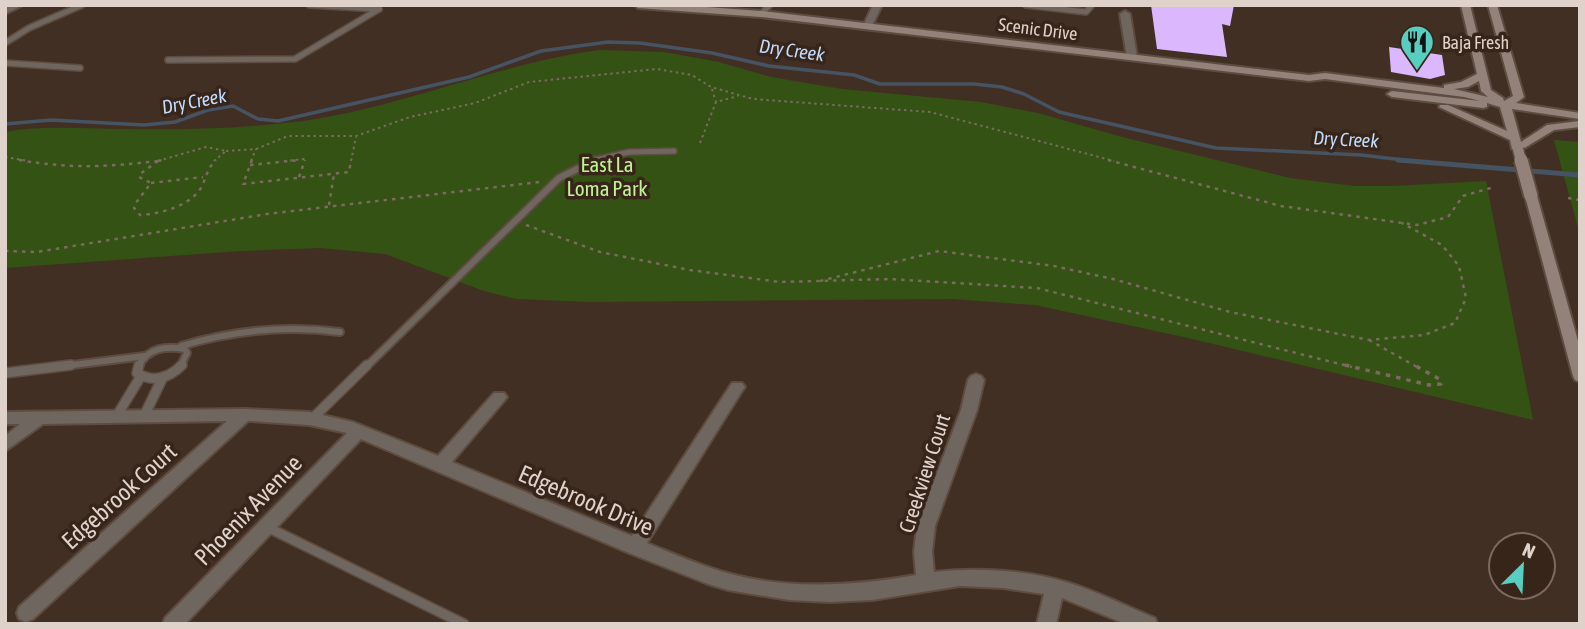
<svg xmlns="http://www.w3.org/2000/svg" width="1585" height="629" font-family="'Asap Condensed',sans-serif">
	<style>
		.green { fill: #335213 }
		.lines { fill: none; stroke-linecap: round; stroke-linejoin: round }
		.stream-far1 { stroke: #455363; stroke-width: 3.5 }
		.stream { stroke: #455363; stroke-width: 5 }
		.building { fill: #dbb7fd }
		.lane-far2-casing { stroke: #5e4c41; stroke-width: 8 }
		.lane-far1-casing { stroke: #5e4c41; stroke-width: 10 }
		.lane-casing { stroke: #5e4c41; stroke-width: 12 }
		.street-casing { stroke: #5e4c41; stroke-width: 4 }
		.secondary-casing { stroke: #5e4c41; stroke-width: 4 }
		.path-far2 { stroke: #7b6a60; stroke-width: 2; stroke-dasharray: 2.5 3.5; stroke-linecap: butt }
		.path-far1 { stroke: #7b6a60; stroke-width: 2.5; stroke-dasharray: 3.5 5; stroke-linecap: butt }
		.path { stroke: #7b6a60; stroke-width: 3.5; stroke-dasharray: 4.5 6; stroke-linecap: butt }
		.lane-far2 { stroke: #706660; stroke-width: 5 }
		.lane-far1 { stroke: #706660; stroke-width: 6 }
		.lane { stroke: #706660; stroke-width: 9 }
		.street { fill: #706660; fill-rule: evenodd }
		.secondary { fill: #928279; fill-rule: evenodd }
		.secondary-bridge-far1-casing { stroke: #5e4c41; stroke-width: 13; stroke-linecap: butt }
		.secondary-bridge-casing { stroke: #5e4c41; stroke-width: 17; stroke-linecap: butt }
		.secondary-bridge-far1 { stroke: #928279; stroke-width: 10 }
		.secondary-bridge { stroke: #928279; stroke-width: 13 }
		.labels { text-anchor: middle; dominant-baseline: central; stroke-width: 7; stroke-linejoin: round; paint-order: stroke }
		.far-street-label { font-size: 18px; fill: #dfd2cb; stroke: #38251a }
		.far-poi-label { font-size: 18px; fill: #dfd2cb; stroke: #38251a; text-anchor: start }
		.far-water-label { font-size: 19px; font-style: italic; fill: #c1dcfc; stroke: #38251a }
		.park-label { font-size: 21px; fill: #bff495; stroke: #38251a }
		.street-label { font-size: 21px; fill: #dfd2cb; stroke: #38251a }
		.near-street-label { font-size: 24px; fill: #dfd2cb; stroke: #38251a }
	</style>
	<rect width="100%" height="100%" fill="#422f23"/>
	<!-- green -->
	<g class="green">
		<path d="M600,50l64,2 55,10 52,15 71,12 139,13 57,11 84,24 168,41 64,8h38l94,-5 47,239 -345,-82 -153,-33 -83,-6 -362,3 -74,-3 -32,-8 -99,-37 -65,-6 -79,3 -236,17v-136c38,-7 78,-3 117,-3 50,1 103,0 153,-5 112,-9 215,-60 325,-74z"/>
		<path d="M1554,140l26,2v93z"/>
	</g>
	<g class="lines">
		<!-- stream-far1 -->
		<path class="stream-far1" d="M5,124l46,-4 93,5 31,-3 33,-12 25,-4 25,13 20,2 191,-44 72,-26 67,-9 32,1 72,10 57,13 85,9 26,9h94l28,3 22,7 35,18 157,36 145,7 51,6"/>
		<!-- stream -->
		<path class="stream" d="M1398,160l182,15"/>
	</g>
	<!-- building -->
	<g class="building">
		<path d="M1151,5h83l-4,21 -8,-2 5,33 -70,-8z"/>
		<path d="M1389,47l53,8 3,20 -15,4 -39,-7z"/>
	</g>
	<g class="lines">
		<!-- lane-far2 casing -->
		<g class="lane-far2-casing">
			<g id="lane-far2">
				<path d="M309,5l70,4"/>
				<path d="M1026,5l60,7 6,-7"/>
				<path d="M761,14l9,-9"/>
				<path d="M5,43l24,-15 53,-23"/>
				<path d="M168,60l127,-1 84,-50"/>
				<path d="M5,63l75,5"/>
				<path d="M591,161l38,-9 45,-1"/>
			</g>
		</g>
		<!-- lane-far1 casing -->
		<g class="lane-far1-casing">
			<g id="lane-far1">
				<path d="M181,346c53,-16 104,-21 159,-14"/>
				<path d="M56,367l89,-11"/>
				<path d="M138,367c10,-20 28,-21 47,-18l2,4 -7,14"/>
				<path d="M366,367l193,-189 36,-18"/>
			</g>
		</g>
		<!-- lane casing -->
		<g class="lane-casing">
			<g id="lane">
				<path d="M139,365l-2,8c16,10 32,5 45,-8"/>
				<path d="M5,373l66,-8"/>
				<path d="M144,416l19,-39"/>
				<path d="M116,417l25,-41"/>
				<path d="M313,418l54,-53"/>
				<path d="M267,527l197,97"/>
			</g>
		</g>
		<!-- street casing -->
		<g class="street-casing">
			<g id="street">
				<path d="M11,5h12l-18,9v-6z"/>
				<path d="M873,5h9l-11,23h-6l-2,-2z"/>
				<path d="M1125,11l5,3 7,43 -5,3 -5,-3 -7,-43z"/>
				<path d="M976,374l5,2 3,4 -7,30 -42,116 -3,26 2,20c44,-5 93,-2 135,11 29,9 57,23 86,35l2,6h-31l-64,-26 -6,26h-19l7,-30 -41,-6 -43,-2 -88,14 -42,2 -41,-2 -61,-10 -20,-6 -79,-31 -268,-114 -176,185h-22l2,-6 182,-185 -38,-8 -58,-4h-3l-215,198 -7,3 -7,-3 -2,-6 2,-6 208,-186 -184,3 -38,27v-15l15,-12h-15v-12l240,-3 64,3 44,10 85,34 56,-63h10l3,4 -3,4 -52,61 180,74 100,-153h10l3,4 -3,4 -95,152c20,8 40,17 61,24 66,24 140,20 208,8l-2,-23 3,-26 44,-116 7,-30 3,-4z"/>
			</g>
		</g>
		<!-- secondary casing -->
		<g class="secondary-casing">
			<g id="secondary">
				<path d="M634,5h45l82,6 548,64 16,-2 119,15v-3l17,-3 16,-8 -16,-69h9l21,85 12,8 1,3 9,-5 -25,-91h9l27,92 -8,6 64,10v6l-68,-10 9,33 26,-17 33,-4v6l-26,3 -36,22 -6,-3 -2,-9 -71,-33 1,-2h8l59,26 -7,-24 -13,-4v4l-4,1 -91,-11 -5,-3 5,-3 88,10 -16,-4 -139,-18 -16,2 -548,-64 -123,-9zM1479,81l2,10 7,6 -34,-8 14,-2z"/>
				<path d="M1531,192l6,4 43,152v34l-5,-2 -2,-4 -48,-180z"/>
			</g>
		</g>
		<!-- path-far2 -->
		<g class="path-far2">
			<path d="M712,89l4,13"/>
			<path d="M700,143l16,-41 22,-6"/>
			<path d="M226,151l30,-2 32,-13h68l54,-19 65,-14 54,-21 128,-13 35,6 19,12 42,12 177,13 184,49"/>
			<path d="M5,157l23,4"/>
			<path d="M155,161h3"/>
			<path d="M158,161l48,-14 20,4 -12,10"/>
			<path d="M251,161l5,-12"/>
			<path d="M284,161l21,-2 -1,2"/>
			<path d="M351,161l5,-24"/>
		</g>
		<!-- path-far1 -->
		<g class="path-far1">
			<path d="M19,160c53,9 86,7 139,1"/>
			<path d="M252,160l-9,24 106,-12 2,-12"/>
			<path d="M1108,160l173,46 136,19 31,-8 15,-21 31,-9"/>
			<path d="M158,161l-18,13 -1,3 12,6 -16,21 -1,4 6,7c21,-1 54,-10 63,-31 4,-10 5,-16 13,-24"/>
			<path d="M158,161l5,-1"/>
			<path d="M250,165l50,-5"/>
			<path d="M299,177l6,-17"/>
			<path d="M151,183l52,-6"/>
			<path d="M1568,198l12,2"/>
			<path d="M329,205l5,-31"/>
			<path d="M526,225l74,27 90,18 90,12 110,-3 147,9 315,79"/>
			<path d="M5,251l32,1 230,-38 272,-32"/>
			<path d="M820,281l119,-30 115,15 59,13 117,33 139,28 55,-5 31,-12 11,-25 -7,-32 -17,-21 -40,-22"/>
			<path d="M1369,340l48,27"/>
		</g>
		<!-- path -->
		<path class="path" d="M1345,365l84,20 12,-1v-4l-27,-15"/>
		<!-- lane-far2 -->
		<use href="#lane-far2" class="lane-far2"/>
		<!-- lane-far1 -->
		<use href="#lane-far1" class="lane-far1"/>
		<!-- lane -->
		<use href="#lane" class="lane"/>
		<!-- street -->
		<use href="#street" class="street"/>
		<!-- secondary -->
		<use href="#secondary" class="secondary"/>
		<!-- secondary-bridge-far1 casing -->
		<g class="secondary-bridge-far1-casing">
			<path id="secondary-bridge-far1" d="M1518,149l3,12"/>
		</g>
		<!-- secondary-bridge casing -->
		<g class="secondary-bridge-casing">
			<path id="secondary-bridge" d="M1521,160l10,36"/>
		</g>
		<!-- secondary-bridge-far1 -->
		<use href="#secondary-bridge-far1" class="secondary-bridge-far1"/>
		<!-- secondary-bridge -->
		<use href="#secondary-bridge" class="secondary-bridge"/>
	</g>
	<!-- icons -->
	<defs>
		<g id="restaurant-pin" transform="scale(1.75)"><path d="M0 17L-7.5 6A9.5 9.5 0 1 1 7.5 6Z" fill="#58cec0" stroke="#38251a"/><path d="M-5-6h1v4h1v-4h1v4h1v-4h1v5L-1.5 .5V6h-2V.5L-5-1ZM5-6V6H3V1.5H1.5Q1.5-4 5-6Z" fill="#111"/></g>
	</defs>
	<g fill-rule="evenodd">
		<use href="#restaurant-pin" x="1417" y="42"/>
	</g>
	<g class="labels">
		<!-- far-street labels -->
		<g class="far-street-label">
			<text transform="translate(1038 29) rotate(7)">Scenic Drive</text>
		</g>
		<!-- far-poi labels -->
		<g class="far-poi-label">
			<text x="1442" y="42">Baja Fresh</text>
		</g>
		<!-- far-water labels -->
		<g class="far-water-label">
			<text transform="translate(792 50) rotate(8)">Dry Creek</text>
			<text transform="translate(194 101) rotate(-11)">Dry Creek</text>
			<text transform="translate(1346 139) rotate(3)">Dry Creek</text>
		</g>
		<!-- park labels -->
		<g class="park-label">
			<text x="607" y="164">East La<tspan x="607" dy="24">Loma Park</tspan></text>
		</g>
		<!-- street labels -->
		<g class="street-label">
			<text transform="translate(924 473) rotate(-72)">Creekview Court</text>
		</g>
		<!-- near-street labels -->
		<g class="near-street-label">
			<text transform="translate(119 496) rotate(-42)">Edgebrook Court</text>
			<text transform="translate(586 500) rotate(23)">Edgebrook Drive</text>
			<text transform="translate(248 510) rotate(-46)">Phoenix Avenue</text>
		</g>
	</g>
	<!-- border -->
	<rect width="1585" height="629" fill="none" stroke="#dfd2cb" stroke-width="14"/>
	<!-- north arrow -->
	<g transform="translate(1522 566) rotate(24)"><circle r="33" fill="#38251a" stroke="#7b6a61" stroke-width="2"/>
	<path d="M0-5L12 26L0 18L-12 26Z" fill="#58cec0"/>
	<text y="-10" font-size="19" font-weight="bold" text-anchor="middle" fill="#dfd2cb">N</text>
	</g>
</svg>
